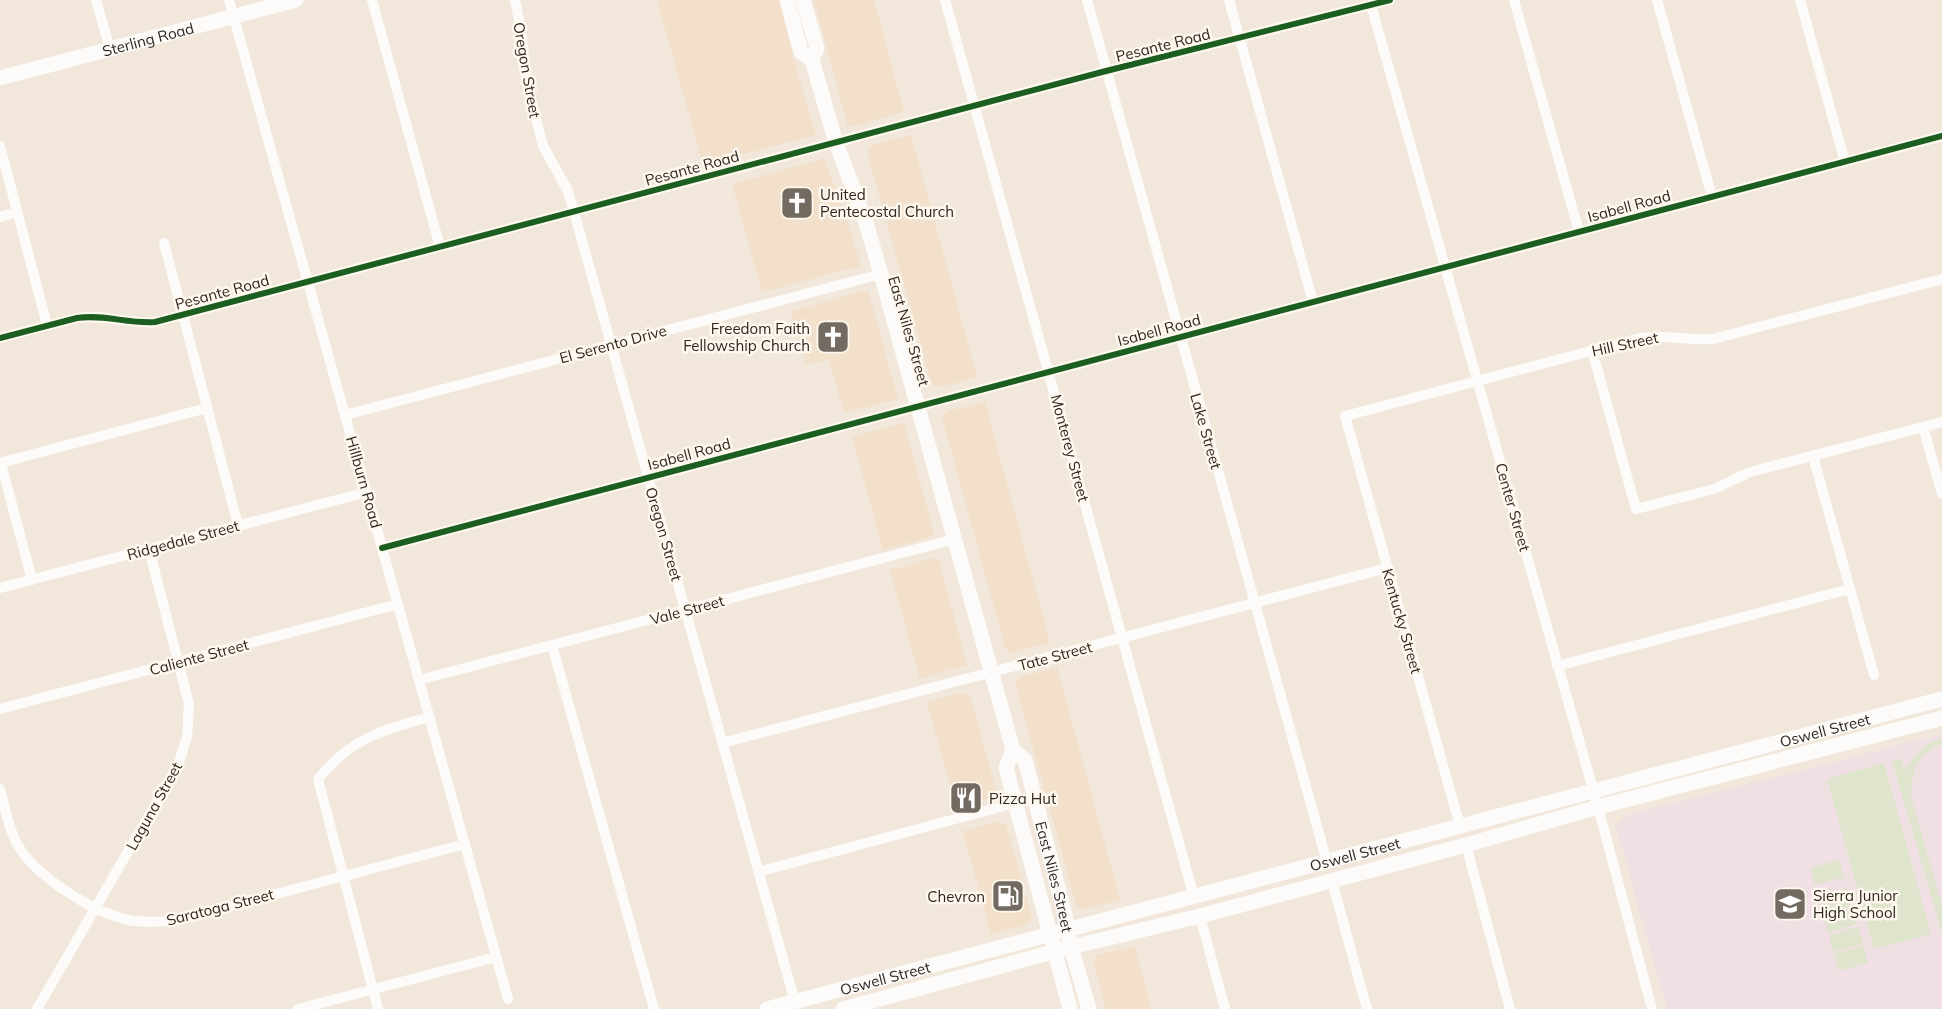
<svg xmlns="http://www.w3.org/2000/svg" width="1942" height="1009" font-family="Mulish,sans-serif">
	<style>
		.built { fill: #f2e0cb }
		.education { fill: #f0e0e3 }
		.green { fill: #dfe4cc }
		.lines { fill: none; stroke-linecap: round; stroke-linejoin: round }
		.street { stroke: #fdfbfa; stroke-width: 10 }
		.secondary { stroke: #fdfbfa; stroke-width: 15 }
		.cycleway-casing { stroke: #fff8ef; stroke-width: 10 }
		.cycleway { stroke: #1b5e20; stroke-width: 6 }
		.labels { text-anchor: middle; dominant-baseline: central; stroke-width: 5; stroke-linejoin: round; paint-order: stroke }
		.street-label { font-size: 15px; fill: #2e271f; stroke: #fff8ef }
		.poi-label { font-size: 15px; fill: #2e271f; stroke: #fff8ef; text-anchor: start }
	</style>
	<rect width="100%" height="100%" fill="#f2e7db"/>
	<!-- built -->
	<g class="built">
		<path d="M657,0h122l15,61 22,74 -113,30z"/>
		<path d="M814,0h60l30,112 -56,15z"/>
		<path d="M911,135l66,242 -36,10 -6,-1 -4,-4 -63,-227v-6l5,-4z"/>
		<path d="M824,159l21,55 16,52 -99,26 -30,-108z"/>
		<path d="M868,290l30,109 -54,14 -15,-54 -23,6 -15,-54z"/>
		<path d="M985,402l65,241 -35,9h-6l-4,-5 -62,-226v-6l5,-4z"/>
		<path d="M904,423l30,110 -7,5 -44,12 -31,-113z"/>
		<path d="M934,558l5,3 28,104 -47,14 -30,-109z"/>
		<path d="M1057,667l63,233 -34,9 -6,-1 -4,-4 -60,-217 1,-6 4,-4z"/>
		<path d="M961,693l6,1 4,4 25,93 -5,7 -35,9 -29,-105z"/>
		<path d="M997,822l9,3 1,3 24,87v6l-4,4 -36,9 -28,-103z"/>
		<path d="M1135,947l16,62h-45l-13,-49 5,-6z"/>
	</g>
	<!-- education -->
	<path class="education" d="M1942,734v275h-275l-51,-182 11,-12z"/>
	<!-- green -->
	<g class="green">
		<path d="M1942,738v6c-25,9 -31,28 -31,53l31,109v27l-50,-172 9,-2 4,12c9,-17 19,-27 37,-33z"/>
		<path d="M1884,763l47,171 -57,15 -47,-170z"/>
		<path d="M1839,860l5,17 -29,8 -5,-17z"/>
		<path d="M1847,888l5,17 -29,8 -5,-17z"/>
		<path d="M1853,908l4,16 -29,8 -5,-16z"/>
		<path d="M1858,927l5,17 -30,8 -4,-17z"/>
		<path d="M1863,946l5,17 -29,8 -5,-17z"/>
	</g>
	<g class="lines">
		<!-- street -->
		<g class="street">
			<path d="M96,0l14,49"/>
			<path d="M229,0l279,999"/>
			<path d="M372,0l68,247"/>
			<path d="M515,0l7,36 4,43 17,67 25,45 6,21 221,790"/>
			<path d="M945,0l249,897"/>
			<path d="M1087,0l240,862"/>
			<path d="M1229,0l84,302"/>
			<path d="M1514,0l65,232"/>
			<path d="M1657,0l55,197"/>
			<path d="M1800,0l45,162"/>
			<path d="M1371,5l227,802 54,202"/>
			<path d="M0,146l47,179"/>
			<path d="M0,217l17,-5"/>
			<path d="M164,243l74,282"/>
			<path d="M0,338l77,-20c27,-4 51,6 78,4l951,-251 284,-71"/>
			<path d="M1592,350l44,159 78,-20 36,-17 192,-50"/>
			<path d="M345,415l536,-141"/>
			<path d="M1923,427l19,67"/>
			<path d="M1813,456l61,219"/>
			<path d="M0,463l207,-55"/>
			<path d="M1,463l31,117"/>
			<path d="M382,548l1560,-412"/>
			<path d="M0,588l367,-96"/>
			<path d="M552,645l102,364"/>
			<path d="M1557,666l293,-77"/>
			<path d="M419,680l536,-141"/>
			<path d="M0,709l398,-105"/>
			<path d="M722,743l665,-175"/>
			<path d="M0,789c5,18 8,37 16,53 18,34 75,69 112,78 15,3 31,2 46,1l291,-77"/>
			<path d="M1460,826l-115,-410 295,-78c25,-4 48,3 73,1l229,-60"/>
			<path d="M1466,845l44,164"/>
			<path d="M758,872l257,-69"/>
			<path d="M1332,881l35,128"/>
			<path d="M1200,916l25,93"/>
			<path d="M37,1009l141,-244 9,-28 2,-33 -40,-155"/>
			<path d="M298,1009l198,-52"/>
			<path d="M378,1009l-60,-230c32,-40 64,-49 112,-62"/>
		</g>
		<!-- secondary -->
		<g class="secondary">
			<path d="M787,0l14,52 11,8 24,83 30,80 15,51 132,476 -7,18 64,241"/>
			<path d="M803,0l14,48 -5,12"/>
			<path id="s1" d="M0,78l296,-78"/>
			<path id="s2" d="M1013,750l12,10 39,151 7,36 18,62"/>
			<path id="s3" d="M767,1009l1175,-310"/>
			<path d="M843,1009l228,-62 129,-31 266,-71 132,-38 344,-89"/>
		</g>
		<!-- cycleway casing -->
		<g class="cycleway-casing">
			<g id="cycleway">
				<path d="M0,338l77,-20c27,-4 51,6 78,4l951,-251 284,-71"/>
				<path d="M382,548l1560,-412"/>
			</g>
		</g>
		<!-- cycleway -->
		<use href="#cycleway" class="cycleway"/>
	</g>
	<!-- icons -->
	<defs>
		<g id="church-square" transform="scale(1.725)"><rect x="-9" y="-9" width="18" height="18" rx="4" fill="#736a61" stroke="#fff8ef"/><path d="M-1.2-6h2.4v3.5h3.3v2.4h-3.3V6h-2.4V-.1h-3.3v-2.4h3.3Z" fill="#fff"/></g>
		<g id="restaurant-square" transform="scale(1.725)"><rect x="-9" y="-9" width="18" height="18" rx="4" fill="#736a61" stroke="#fff8ef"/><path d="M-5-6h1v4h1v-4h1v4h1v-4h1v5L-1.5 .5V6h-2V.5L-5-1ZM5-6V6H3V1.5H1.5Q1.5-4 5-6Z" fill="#fff"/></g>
		<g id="fuel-square" transform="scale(1.725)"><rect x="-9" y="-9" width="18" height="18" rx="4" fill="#736a61" stroke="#fff8ef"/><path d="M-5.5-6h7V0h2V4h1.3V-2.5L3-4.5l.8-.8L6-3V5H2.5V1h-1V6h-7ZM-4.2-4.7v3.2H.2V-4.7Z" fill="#fff"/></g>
		<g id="school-square" transform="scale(1.725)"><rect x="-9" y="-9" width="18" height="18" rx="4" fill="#736a61" stroke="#fff8ef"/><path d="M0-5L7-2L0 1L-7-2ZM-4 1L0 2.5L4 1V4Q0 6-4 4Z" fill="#fff"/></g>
	</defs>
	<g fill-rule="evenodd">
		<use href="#church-square" x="797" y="203"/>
		<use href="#church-square" x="833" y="337"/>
		<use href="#restaurant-square" x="966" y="798"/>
		<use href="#fuel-square" x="1008" y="896"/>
		<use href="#school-square" x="1790" y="904"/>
	</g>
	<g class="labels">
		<!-- street labels -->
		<g class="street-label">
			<text stroke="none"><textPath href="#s1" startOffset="153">Sterling Road</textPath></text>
			<text transform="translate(1163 45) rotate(-14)">Pesante Road</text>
			<text transform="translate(527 70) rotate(80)">Oregon Street</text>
			<text transform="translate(692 168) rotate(-15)">Pesante Road</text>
			<text transform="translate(1629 206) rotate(-15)">Isabell Road</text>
			<text transform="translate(222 292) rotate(-15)">Pesante Road</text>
			<text transform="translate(1159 330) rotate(-15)">Isabell Road</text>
			<text transform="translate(909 331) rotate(74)">East Niles Street</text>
			<text transform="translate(613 344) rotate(-15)">El Serento Drive</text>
			<text transform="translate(1625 344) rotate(-12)">Hill Street</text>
			<text transform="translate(1206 431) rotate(74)">Lake Street</text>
			<text transform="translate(1070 448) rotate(75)">Monterey Street</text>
			<text transform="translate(689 454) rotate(-15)">Isabell Road</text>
			<text transform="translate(364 482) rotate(74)">Hillburn Road</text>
			<text transform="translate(1513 507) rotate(74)">Center Street</text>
			<text transform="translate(664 534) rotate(74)">Oregon Street</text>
			<text transform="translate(183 540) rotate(-15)">Ridgedale Street</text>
			<text transform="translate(687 610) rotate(-15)">Vale Street</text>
			<text transform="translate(1402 621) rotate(74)">Kentucky Street</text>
			<text transform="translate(1055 656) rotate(-15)">Tate Street</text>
			<text transform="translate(199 657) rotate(-15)">Caliente Street</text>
			<text stroke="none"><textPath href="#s3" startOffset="1094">Oswell Street</textPath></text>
			<text transform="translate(154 806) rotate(-61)">Laguna Street</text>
			<text stroke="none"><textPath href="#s3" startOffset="608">Oswell Street</textPath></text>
			<text stroke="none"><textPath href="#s2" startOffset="136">East Niles Street</textPath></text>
			<text transform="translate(220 907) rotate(-14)">Saratoga Street</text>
			<text stroke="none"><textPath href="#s3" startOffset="122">Oswell Street</textPath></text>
		</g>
		<!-- poi labels -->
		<g class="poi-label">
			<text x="820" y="194">United<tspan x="820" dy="17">Pentecostal Church</tspan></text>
			<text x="810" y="328" text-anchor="end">Freedom Faith<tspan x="810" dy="17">Fellowship Church</tspan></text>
			<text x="989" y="798">Pizza Hut</text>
			<text x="1813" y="895">Sierra Junior<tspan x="1813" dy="17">High School</tspan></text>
			<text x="985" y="896" text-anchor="end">Chevron</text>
		</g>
	</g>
</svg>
